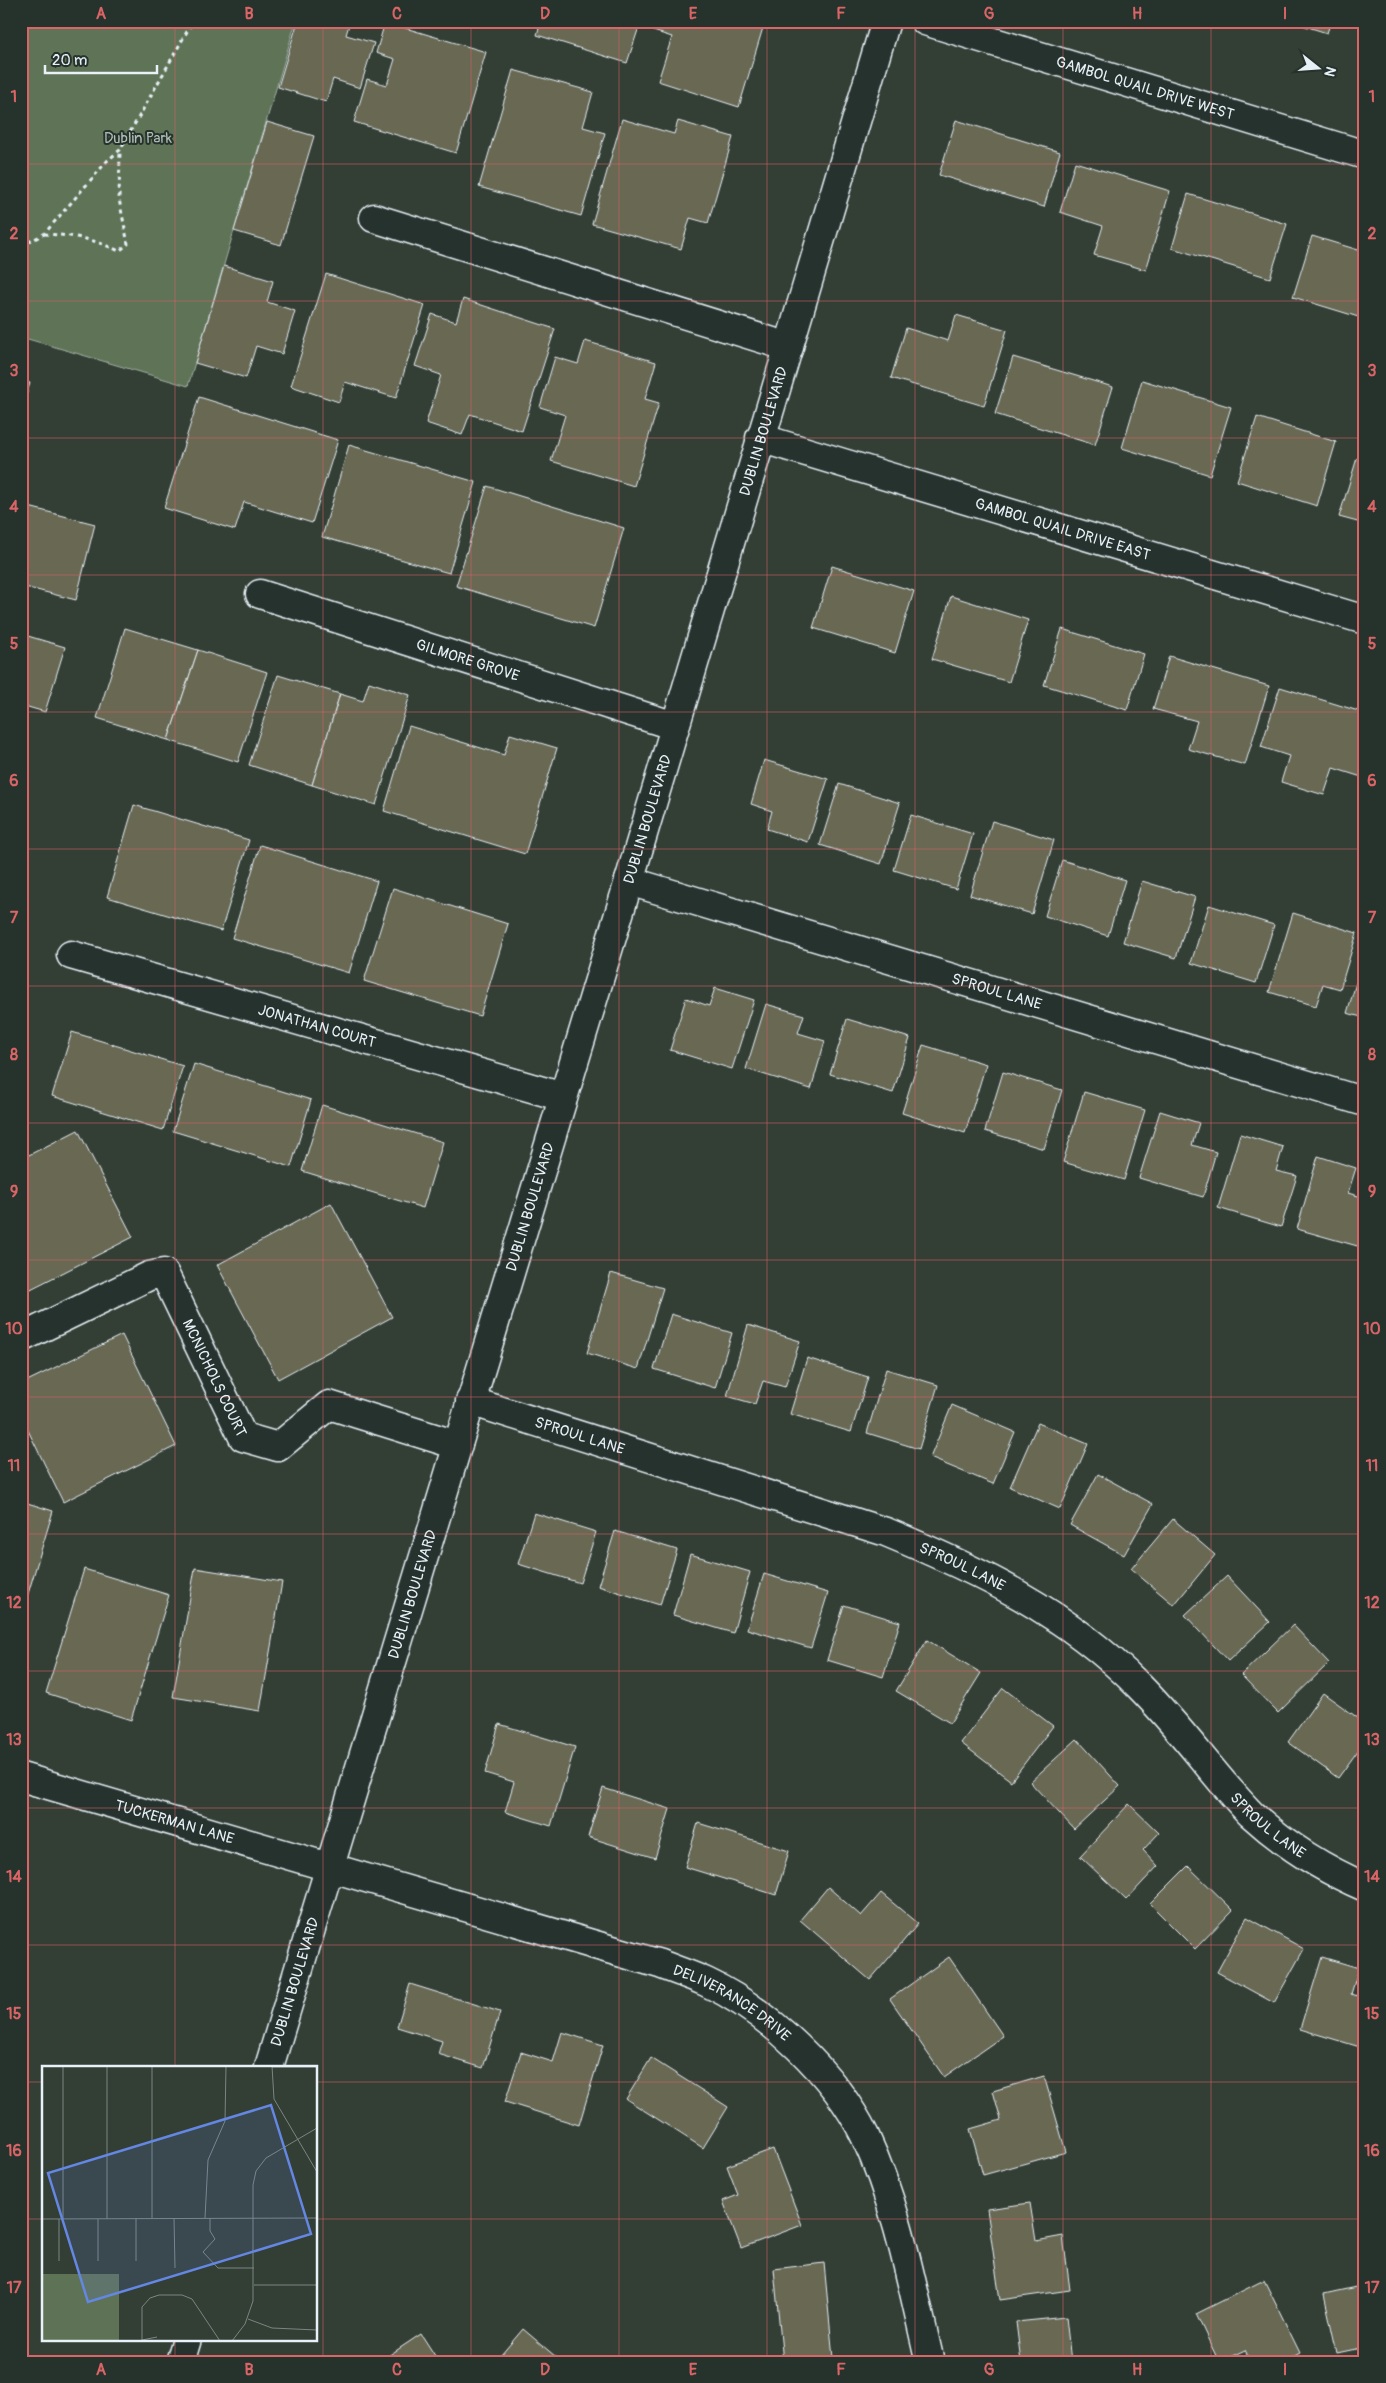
<svg xmlns="http://www.w3.org/2000/svg" width="1386" height="2383" font-family="Pangolin,sans-serif">
	<style>
		.green { fill: #5e7356; stroke: #a3b2a7 }
		.building { fill: #686853; stroke: #e8f1f8 }
		.lines { fill: none; stroke-linecap: round; stroke-linejoin: round }
		.minor-casing { stroke: #e8f1f8; stroke-width: 31 }
		.major-casing { stroke: #e8f1f8; stroke-width: 31 }
		.path { stroke: #e8f1f8; stroke-width: 3; stroke-dasharray: 4 4; stroke-linecap: butt }
		.minor { stroke: #26332d; stroke-width: 28 }
		.major { stroke: #26332d; stroke-width: 28 }
		.grid { fill: none; stroke: #db6466; stroke-width: 1; stroke-opacity: 0.55 }
		.labels { text-anchor: middle; dominant-baseline: central; stroke-width: 4; stroke-linejoin: round; paint-order: stroke }
		.street-label { font-size: 15px; fill: #e8f1f8; stroke: #26332d }
		.park-label { font-size: 15px; fill: #b1bfb7; stroke: #26332d }
		.inset-road { fill: none; stroke: #7b8683; stroke-width: 1 }
		.view { fill: #6487e3; fill-opacity: 0.15; stroke: #6487e3; stroke-width: 2.5 }
		.inset-edge { fill: none; stroke: #e8f1f8; stroke-width: 2.5 }
		.neatline { fill: none; stroke: #db6466; stroke-width: 2 }
		.grid-label { font-size: 16px; text-anchor: middle; font-weight: bold; fill: #db6466 }
	</style>
	<rect width="100%" height="100%" fill="#333e35"/>
	<filter id="ink" filterUnits="userSpaceOnUse"><feTurbulence type="fractalNoise" baseFrequency=".02" numOctaves="2"/><feDisplacementMap in="SourceGraphic" scale="10" xChannelSelector="R" yChannelSelector="G"/><feConvolveMatrix kernelMatrix="1 2 1 2 8 2 1 2 1" color-interpolation-filters="sRGB"/></filter>
	<g filter="url(#ink)">
		<!-- green -->
		<path class="green" d="M21,21h275l-108,365 -167,-49z"/>
		<!-- building -->
		<g class="building">
			<path d="M298,21h52l-4,14 28,8 -14,45 -27,-9 -7,23 -48,-15z"/>
			<path d="M541,21h100l-14,42 -90,-28z"/>
			<path d="M653,21h112l-26,86 -81,-26 14,-44 -22,-7z"/>
			<path d="M1289,21h42l-4,12z"/>
			<path d="M385,22l101,30 -30,101 -102,-31 13,-43 20,6 8,-26 -19,-6z"/>
			<path d="M513,70l80,22 -10,35 22,6 -24,83 -102,-29z"/>
			<path d="M622,119l52,15 4,-13 55,16 -25,86 -18,-5 -9,31 -89,-25z"/>
			<path d="M956,120l104,32 -16,55 -105,-32z"/>
			<path d="M267,122l47,14 -33,109 -47,-14z"/>
			<path d="M1075,162l95,29 -24,79 -52,-15 9,-29 -43,-14z"/>
			<path d="M1188,194l99,30 -17,54 -98,-30z"/>
			<path d="M1312,236l53,16v67l-72,-22z"/>
			<path d="M224,266l49,15 -6,21 28,9 -13,43 -26,-8 -10,32 -51,-15z"/>
			<path d="M326,274l99,31 -29,93 -51,-16 -6,20 -48,-16z"/>
			<path d="M463,299l92,30 -33,102 -52,-17 -8,21 -36,-12 15,-48 -26,-9 17,-52 24,8z"/>
			<path d="M956,315l51,15 -23,76 -93,-28 15,-50 42,13z"/>
			<path d="M585,341l71,21 -11,37 14,4 -25,83 -83,-25 14,-46 -25,-8 15,-50 23,7z"/>
			<path d="M1013,357l100,30 -18,58 -100,-31z"/>
			<path d="M21,380l9,3 -9,30z"/>
			<path d="M1142,380l89,27 -21,68 -88,-27z"/>
			<path d="M199,397l139,43 -26,83 -68,-21 -9,28 -71,-22z"/>
			<path d="M1257,417l79,25 -19,64 -80,-25z"/>
			<path d="M349,445l127,37 -27,91 -127,-36z"/>
			<path d="M1357,458l8,2v64l-26,-7z"/>
			<path d="M487,486l137,42 -30,100 -138,-42z"/>
			<path d="M21,505l74,19 -19,76 -55,-14z"/>
			<path d="M832,566l82,25 -19,62 -82,-25z"/>
			<path d="M951,596l77,24 -19,62 -77,-23z"/>
			<path d="M125,628l73,22 -30,90 -71,-22z"/>
			<path d="M1062,629l82,25 -17,56 -83,-25z"/>
			<path d="M21,634l44,13 -20,65 -24,-7z"/>
			<path d="M198,650l69,22 -29,90 -70,-22z"/>
			<path d="M1169,656l100,30 -24,79 -57,-16 9,-28 -44,-12z"/>
			<path d="M278,675l62,19 -28,91 -63,-20z"/>
			<path d="M369,682l41,13 -34,110 -64,-20 28,-91 23,7z"/>
			<path d="M1280,687l85,26v65l-32,-10 -9,27 -43,-13 8,-26 -28,-9z"/>
			<path d="M409,726l95,29 6,-21 47,14 -32,106 -141,-43z"/>
			<path d="M764,760l64,19 -20,63 -41,-13 5,-18 -21,-7z"/>
			<path d="M839,784l61,19 -19,61 -61,-19z"/>
			<path d="M134,805l115,35 -28,91 -114,-34z"/>
			<path d="M911,815l62,19 -17,55 -62,-19z"/>
			<path d="M992,821l62,19 -22,74 -62,-19z"/>
			<path d="M260,845l117,36 -28,92 -117,-35z"/>
			<path d="M1062,860l63,20 -17,56 -63,-20z"/>
			<path d="M1142,881l53,16 -19,61 -53,-16z"/>
			<path d="M393,888l115,36 -28,92 -116,-35z"/>
			<path d="M1209,905l65,20 -18,58 -65,-20z"/>
			<path d="M1293,913l64,20 -17,56 -17,-5 -7,22 -47,-14z"/>
			<path d="M1365,953v65l-18,-5z"/>
			<path d="M715,988l39,12 -22,69 -62,-19 16,-52 23,8z"/>
			<path d="M766,1004l38,11 -6,18 27,8 -14,48 -65,-20z"/>
			<path d="M847,1019l63,19 -17,55 -63,-19z"/>
			<path d="M72,1032l111,34 -20,64 -111,-34z"/>
			<path d="M923,1045l63,19 -21,69 -63,-20z"/>
			<path d="M194,1064l117,36 -20,67 -118,-36z"/>
			<path d="M1003,1072l59,18 -18,59 -59,-18z"/>
			<path d="M1084,1092l61,18 -21,70 -61,-18z"/>
			<path d="M322,1105l121,37 -20,66 -121,-37z"/>
			<path d="M1160,1111l39,12 -7,22 24,7 -13,45 -64,-19z"/>
			<path d="M78,1130l55,107 -112,57v-135z"/>
			<path d="M1240,1134l43,13 -7,24 21,5 -16,51 -63,-19z"/>
			<path d="M1318,1156l38,12 -8,25 17,5v37l-4,12 -64,-18z"/>
			<path d="M331,1203l61,114 -114,62 -61,-114z"/>
			<path d="M611,1273l52,15 -25,81 -51,-16z"/>
			<path d="M671,1314l61,19 -17,55 -61,-19z"/>
			<path d="M748,1325l52,16 -15,46 -22,-6 -8,23 -28,-8z"/>
			<path d="M122,1335l54,111 -113,56 -42,-86v-32z"/>
			<path d="M807,1358l61,19 -17,55 -61,-18z"/>
			<path d="M886,1369l52,16 -19,64 -52,-16z"/>
			<path d="M952,1405l63,27 -22,52 -63,-26z"/>
			<path d="M1038,1423l50,21 -28,65 -50,-22z"/>
			<path d="M1098,1474l55,30 -29,51 -54,-30z"/>
			<path d="M21,1501l32,10 -32,106z"/>
			<path d="M534,1513l62,19 -16,51 -62,-19z"/>
			<path d="M1173,1519l42,36 -41,50 -43,-36z"/>
			<path d="M615,1531l62,19 -17,55 -62,-19z"/>
			<path d="M690,1554l60,18 -17,61 -60,-18z"/>
			<path d="M195,1568l87,14 -22,129 -87,-14z"/>
			<path d="M84,1569l85,26 -38,125 -85,-27z"/>
			<path d="M764,1574l64,19 -17,55 -64,-19z"/>
			<path d="M1227,1576l43,46 -42,39 -43,-46z"/>
			<path d="M844,1605l56,17 -17,55 -56,-17z"/>
			<path d="M1293,1625l36,38 -51,50 -37,-38z"/>
			<path d="M927,1640l54,33 -31,50 -54,-32z"/>
			<path d="M1003,1688l50,38 -42,55 -50,-38z"/>
			<path d="M1323,1693l42,30v18l-27,37 -50,-36z"/>
			<path d="M499,1724l76,23 -24,79 -46,-14 9,-30 -29,-9z"/>
			<path d="M1077,1739l43,47 -46,43 -44,-47z"/>
			<path d="M603,1788l67,21 -15,49 -67,-21z"/>
			<path d="M1129,1804l30,29 -16,17 15,16 -32,34 -46,-44z"/>
			<path d="M698,1823l91,28 -13,44 -91,-28z"/>
			<path d="M1188,1866l45,44 -38,39 -45,-45z"/>
			<path d="M828,1887l33,29 20,-23 37,31 -48,56 -70,-60z"/>
			<path d="M1247,1917l57,32 -30,54 -57,-31z"/>
			<path d="M949,1957l54,79 -59,41 -54,-78z"/>
			<path d="M1322,1957l37,11 -8,26 14,4v34l-5,15 -60,-18z"/>
			<path d="M410,1984l90,28 -17,56 -45,-14 4,-13 -45,-14z"/>
			<path d="M562,2032l41,13 -24,80 -74,-23 16,-50 32,10z"/>
			<path d="M651,2058l77,49 -25,41 -77,-49z"/>
			<path d="M1044,2076l22,76 -83,23 -13,-46 31,-9 -8,-29z"/>
			<path d="M773,2149l29,76 -61,23 -18,-47 15,-6 -11,-29z"/>
			<path d="M1030,2203l6,38 27,-5 7,54 -70,10 -13,-91z"/>
			<path d="M824,2263l9,95 -50,4 -9,-93z"/>
			<path d="M1264,2280l36,73 -17,9h-32l-6,-12 -26,12 -23,-48z"/>
			<path d="M1365,2285v62l-28,6 -13,-59z"/>
			<path d="M1066,2317l5,45h-50l-5,-40z"/>
			<path d="M523,2329l39,33h-67z"/>
			<path d="M421,2334l18,28h-60z"/>
		</g>
		<g class="lines">
			<!-- minor casing -->
			<g class="minor-casing">
				<g id="minor">
					<path id="s1" d="M925,21l440,134"/>
					<path d="M374,218l415,129"/>
					<path id="s2" d="M760,438l605,182"/>
					<path id="s3" d="M260,594l415,132"/>
					<path id="s4" d="M629,881l736,221"/>
					<path id="s5" d="M71,955l492,142"/>
					<path id="s6" d="M21,1338l128,-62 15,-3 79,164 35,10 51,-42 128,40"/>
					<path id="s7" d="M470,1401l416,131c94,39 180,80 253,154 30,30 57,65 84,97 9,10 18,21 28,31 33,30 72,55 114,73"/>
					<path id="s8" d="M21,1777l639,187c15,6 31,11 46,18 62,29 129,92 159,154 33,71 47,150 65,226"/>
				</g>
			</g>
			<!-- major casing -->
			<g class="major-casing">
				<g id="major">
					<path id="s9" d="M269,2067l360,-1186 257,-860"/>
					<path d="M180,2362l7,-23"/>
				</g>
			</g>
			<!-- path -->
			<g class="path">
				<path d="M44,234c28,1 50,5 75,17l9,-7 -9,-45 1,-48"/>
				<path d="M21,246l23,-12 64,-74 12,-10 73,-129"/>
			</g>
			<!-- minor -->
			<use href="#minor" class="minor"/>
			<!-- major -->
			<use href="#major" class="major"/>
		</g>
	</g>
	<!-- grid -->
	<path class="grid" d="M175,21v2046M323,21v2341M471,21v2341M619,21v2341M767,21v2341M915,21v2341M1063,21v2341M1211,21v2341M21,164h1344M21,301h1344M21,438h1344M21,575h1344M21,712h1344M21,849h1344M21,986h1344M21,1123h1344M21,1260h1344M21,1397h1344M21,1534h1344M21,1671h1344M21,1808h1344M21,1945h1344M21,2082h23M316,2082h1049M21,2219h23M316,2219h1049M175,2339v23"/>
	<g class="labels">
		<!-- street labels -->
		<g class="street-label">
			<text stroke="none"><textPath href="#s1" startOffset="230">GAMBOL QUAIL DRIVE WEST</textPath></text>
			<text stroke="none"><textPath href="#s9" startOffset="1709">DUBLIN BOULEVARD</textPath></text>
			<text stroke="none"><textPath href="#s2" startOffset="316">GAMBOL QUAIL DRIVE EAST</textPath></text>
			<text stroke="none"><textPath href="#s3" startOffset="218">GILMORE GROVE</textPath></text>
			<text stroke="none"><textPath href="#s9" startOffset="1304">DUBLIN BOULEVARD</textPath></text>
			<text stroke="none"><textPath href="#s4" startOffset="384">SPROUL LANE</textPath></text>
			<text stroke="none"><textPath href="#s5" startOffset="256">JONATHAN COURT</textPath></text>
			<text stroke="none"><textPath href="#s9" startOffset="899">DUBLIN BOULEVARD</textPath></text>
			<text stroke="none"><textPath href="#s6" startOffset="274">MCNICHOLS COURT</textPath></text>
			<text stroke="none"><textPath href="#s7" startOffset="115">SPROUL LANE</textPath></text>
			<text stroke="none"><textPath href="#s7" startOffset="520">SPROUL LANE</textPath></text>
			<text stroke="none"><textPath href="#s9" startOffset="494">DUBLIN BOULEVARD</textPath></text>
			<text stroke="none"><textPath href="#s8" startOffset="160">TUCKERMAN LANE</textPath></text>
			<text stroke="none"><textPath href="#s7" startOffset="925">SPROUL LANE</textPath></text>
			<text stroke="none"><textPath href="#s9" startOffset="89">DUBLIN BOULEVARD</textPath></text>
			<text stroke="none"><textPath href="#s8" startOffset="748">DELIVERANCE DRIVE</textPath></text>
		</g>
		<!-- park labels -->
		<g class="park-label">
			<text x="138" y="138">Dublin Park</text>
		</g>
	</g>
	<!-- overview -->
	<g transform="translate(42 2066)">
		<rect width="275" height="275" fill="#333e35"/>
		<path d="M0,208h77v67h-77z" fill="#5e7356"/>
		<path class="inset-road" d="M21,0v153M65,0v153M110,0v152M230,0l2,33 43,73M230,1h45M132,152l1,50M163,152l3,-58 17,-39 1,-55M168,152v13l5,8 -12,13 15,16h36M0,153l275,-1M17,195v-42M56,195v-42M94,195v-43M212,219h63M206,253l24,9 45,2M100,274l15,-3M100,275v-34l8,-9 9,-3h23l10,4 28,42M190,275l13,-17 8,-23v-116l3,-14 10,-13 51,-30"/>
		<path class="view" d="M229,39l40,129 -223,68 -40,-129z"/>
		<rect width="275" height="275" class="inset-edge"/>
	</g>
	<!-- margin -->
	<rect width="1386" height="2383" fill="none" stroke="#26332d" stroke-width="55"/>
	<!-- north arrow -->
	<g transform="translate(1318 68) rotate(107)" stroke="#26332d" stroke-width="4" paint-order="stroke">
	<path d="M0-4L9 19L0 12L-9 19Z" fill="#e8f1f8"/>
	<text y="-8" font-size="14" font-weight="bold" text-anchor="middle" fill="#e8f1f8">N</text>
	</g>
	<!-- scale -->
	<path d="M45 65v8h112v-8" fill="none" stroke="#e8f1f8" stroke-width="2.5"/>
	<text x="52" y="65" font-size="15" fill="#e8f1f8" stroke="#26332d" stroke-width="4" paint-order="stroke">20 m</text>
	<rect x="28" y="28" width="1330" height="2328" class="neatline"/>
	<g class="grid-label">
		<text x="101" y="19">A</text>
		<text x="249" y="19">B</text>
		<text x="397" y="19">C</text>
		<text x="545" y="19">D</text>
		<text x="693" y="19">E</text>
		<text x="841" y="19">F</text>
		<text x="989" y="19">G</text>
		<text x="1137" y="19">H</text>
		<text x="1285" y="19">I</text>
		<text x="14" y="102">1</text>
		<text x="1372" y="102">1</text>
		<text x="14" y="239">2</text>
		<text x="1372" y="239">2</text>
		<text x="14" y="376">3</text>
		<text x="1372" y="376">3</text>
		<text x="14" y="512">4</text>
		<text x="1372" y="512">4</text>
		<text x="14" y="649">5</text>
		<text x="1372" y="649">5</text>
		<text x="14" y="786">6</text>
		<text x="1372" y="786">6</text>
		<text x="14" y="923">7</text>
		<text x="1372" y="923">7</text>
		<text x="14" y="1060">8</text>
		<text x="1372" y="1060">8</text>
		<text x="14" y="1197">9</text>
		<text x="1372" y="1197">9</text>
		<text x="14" y="1334">10</text>
		<text x="1372" y="1334">10</text>
		<text x="14" y="1471">11</text>
		<text x="1372" y="1471">11</text>
		<text x="14" y="1608">12</text>
		<text x="1372" y="1608">12</text>
		<text x="14" y="1745">13</text>
		<text x="1372" y="1745">13</text>
		<text x="14" y="1882">14</text>
		<text x="1372" y="1882">14</text>
		<text x="14" y="2019">15</text>
		<text x="1372" y="2019">15</text>
		<text x="14" y="2156">16</text>
		<text x="1372" y="2156">16</text>
		<text x="14" y="2293">17</text>
		<text x="1372" y="2293">17</text>
		<text x="101" y="2375">A</text>
		<text x="249" y="2375">B</text>
		<text x="397" y="2375">C</text>
		<text x="545" y="2375">D</text>
		<text x="693" y="2375">E</text>
		<text x="841" y="2375">F</text>
		<text x="989" y="2375">G</text>
		<text x="1137" y="2375">H</text>
		<text x="1285" y="2375">I</text>
	</g>
</svg>
